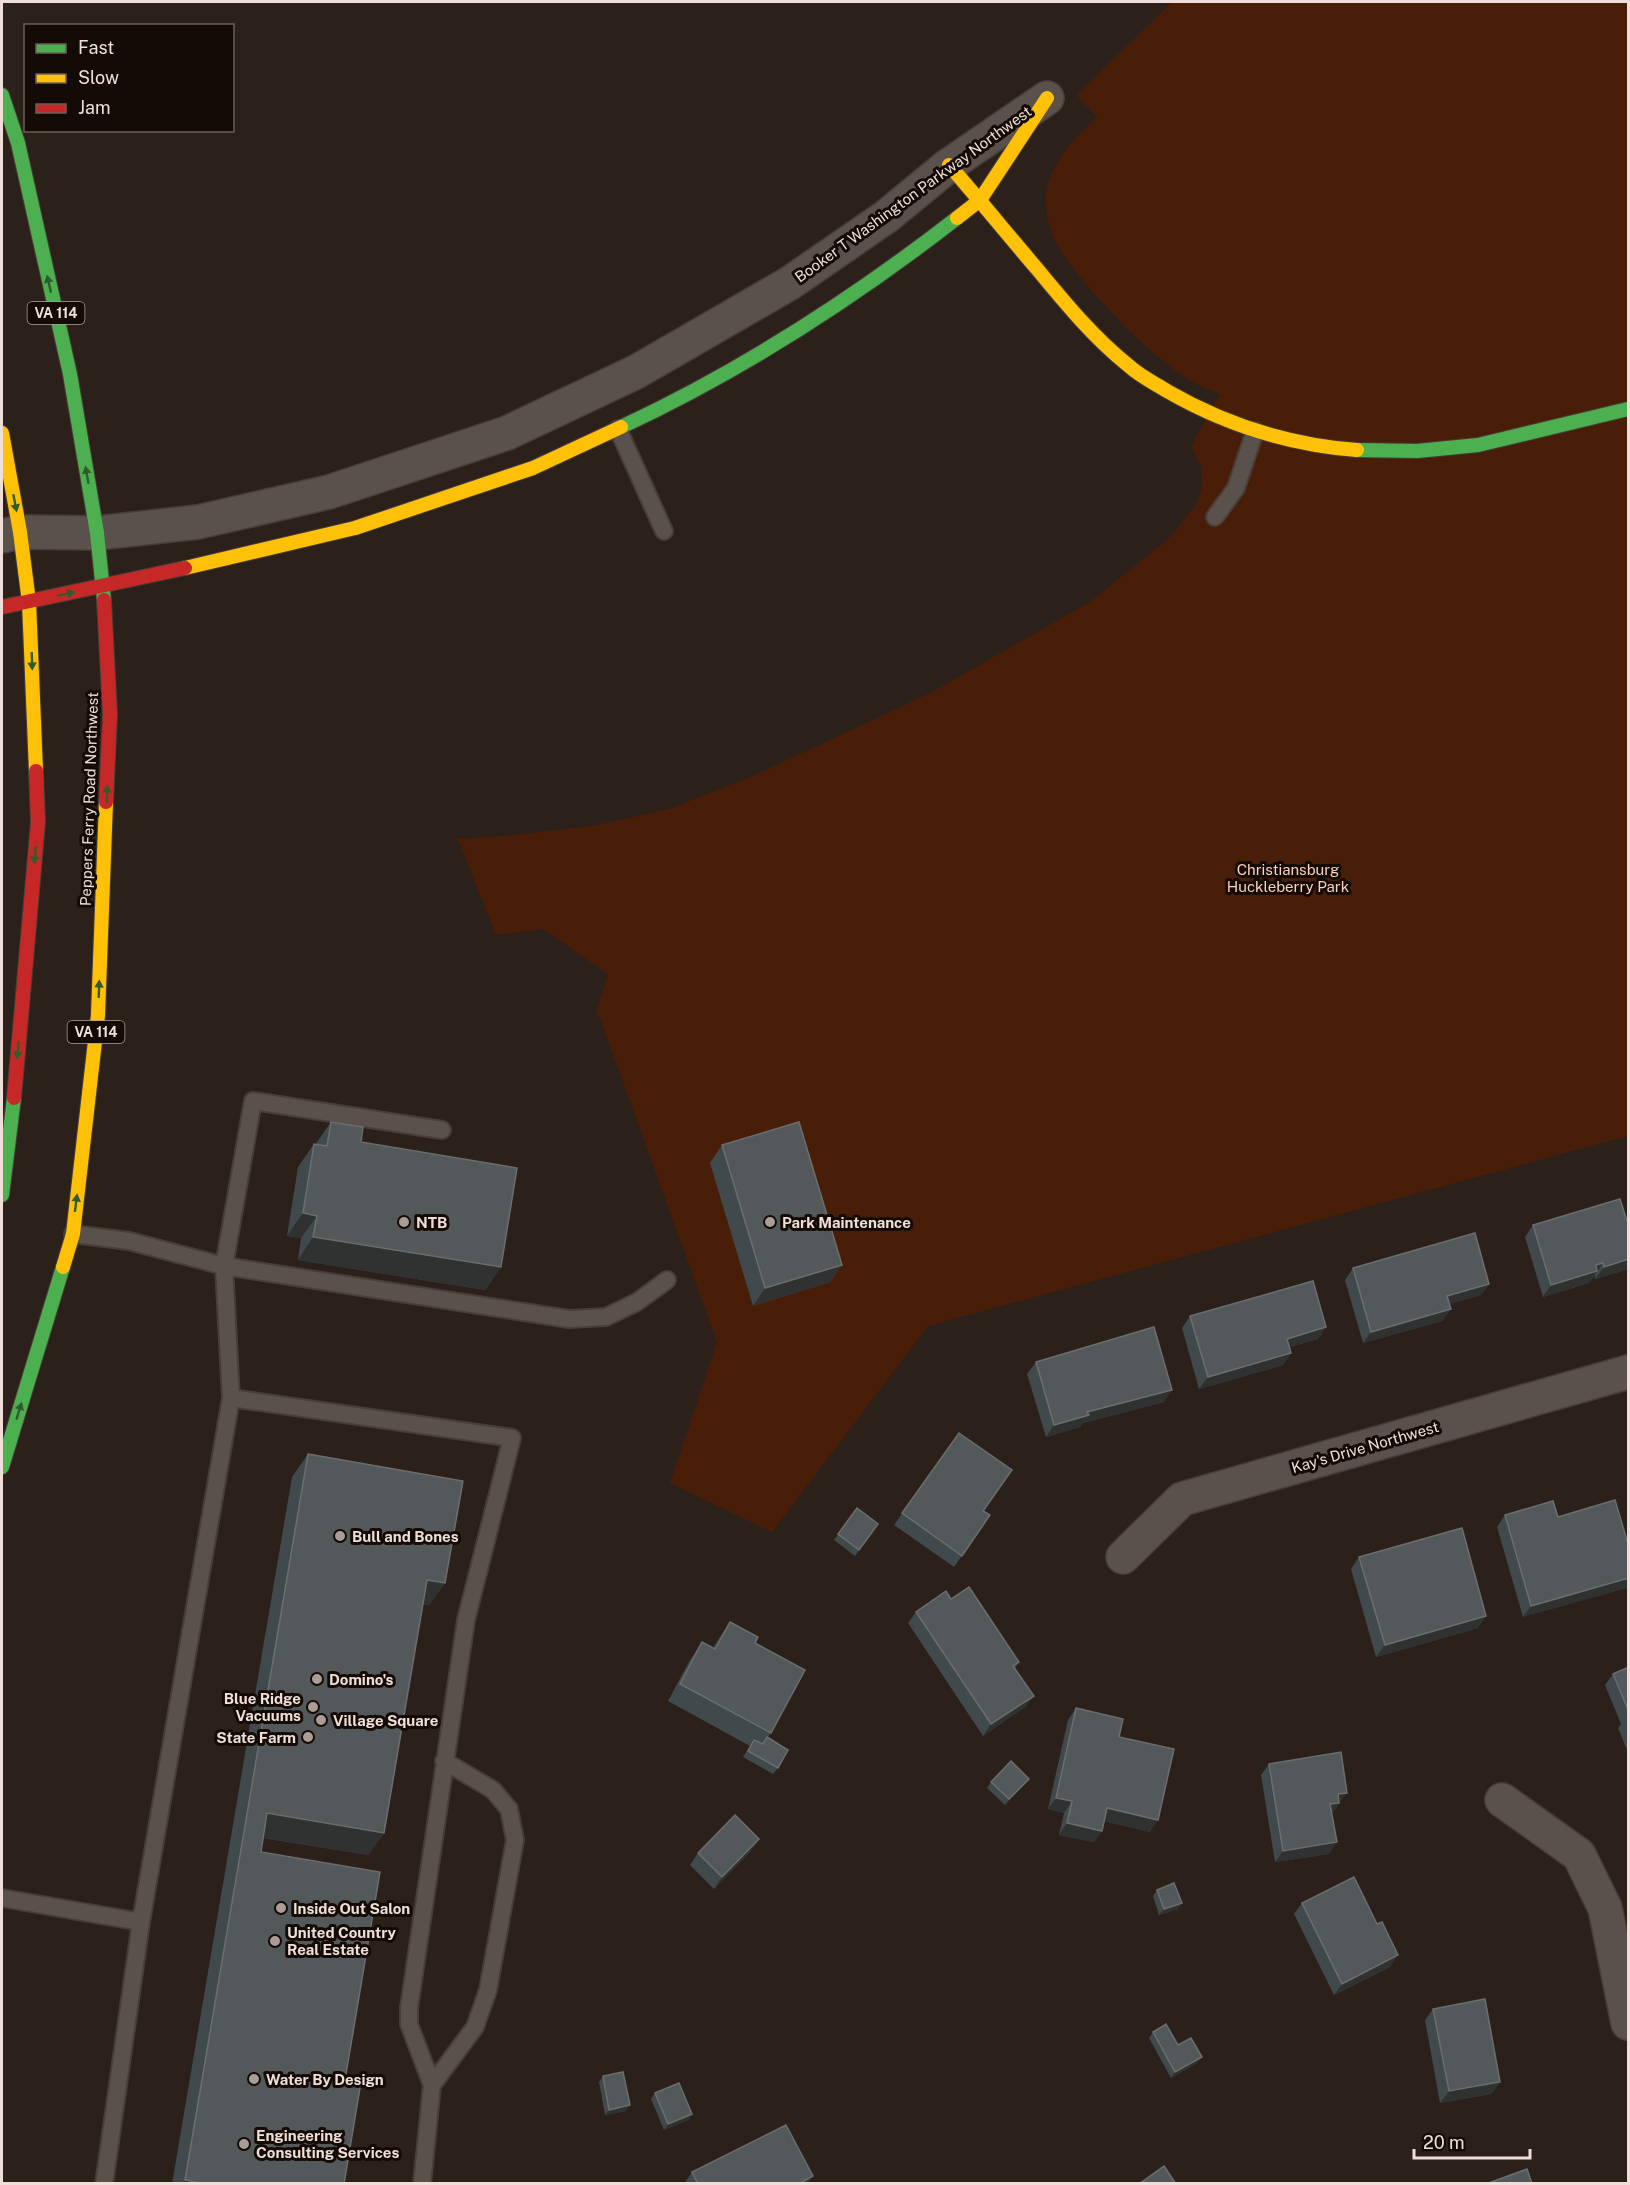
<svg xmlns="http://www.w3.org/2000/svg" width="1630" height="2185" font-family="'Public Sans',sans-serif">
	<style>
		.green { fill: #491e08 }
		.lines { fill: none; stroke-linecap: round; stroke-linejoin: round }
		.lane-casing { stroke: #483d39; stroke-width: 20 }
		.street-casing { stroke: #483d39; stroke-width: 36 }
		.fast-casing { stroke: #483d39; stroke-width: 16 }
		.slow-casing { stroke: #483d39; stroke-width: 16 }
		.jam-casing { stroke: #483d39; stroke-width: 16 }
		.lane { stroke: #5b514c; stroke-width: 16 }
		.street { stroke: #5b514c; stroke-width: 33 }
		.fast { stroke: #4caf50; stroke-width: 14 }
		.slow { stroke: #ffc107; stroke-width: 14 }
		.jam { stroke: #c62828; stroke-width: 14 }
		.wall { fill: #40494b }
		.shaded-wall { fill: #303231 }
		.building { fill: #53595a; stroke: #6b6e6e; stroke-width: 1.5 }
		.oneway { fill: #305c2b }
		.poi-dot { fill: #ab9c96; stroke: #140a06; stroke-width: 2 }
		.labels { text-anchor: middle; dominant-baseline: central; stroke-width: 6; stroke-linejoin: round; paint-order: stroke }
		.shield { fill: #140a06; stroke: #ad9f99; stroke-width: 1.5 }
		.shield-label { font-size: 14px; font-weight: bold; fill: #efdfd8 }
		.street-label { font-size: 15px; fill: #efdfd8; stroke: #140a06 }
		.park-label { font-size: 15px; fill: #fbd1bf; stroke: #140a06 }
		.poi-label { font-size: 15px; font-weight: bold; fill: #efdfd8; stroke: #140a06; text-anchor: start }
	</style>
	<rect width="100%" height="100%" fill="#2c201a"/>
	<!-- green -->
	<path class="green" d="M1172,2h456v1134l-700,190 -156,206 -102,-49 47,-141 -120,-332 11,-36 -65,-45 -47,6 -38,-96 48,-3 86,-10 77,-17 84,-33 177,-83 160,-91 78,-63 28,-34 6,-18 -1,-20 -10,-21 29,-52c-10,-4 -20,-8 -29,-13 -42,-25 -106,-92 -132,-133 -10,-16 -16,-43 -12,-61 7,-30 29,-49 50,-70l-21,-22z"/>
	<g class="lines">
		<!-- lane casing -->
		<g class="lane-casing">
			<g id="lane">
				<path d="M618,429l46,102"/>
				<path d="M1215,517l21,-29 19,-57"/>
				<path d="M73,1234l56,7 95,25 345,53 37,-2 31,-15 30,-22"/>
				<path d="M231,1398l281,40 -46,182 -57,388v16l23,61 -10,99"/>
				<path d="M2,1898l139,24"/>
				<path d="M432,2085l43,-58 13,-37 27,-150 -6,-31 -16,-19 -49,-29"/>
				<path d="M104,2184l37,-262 90,-524 -7,-132 29,-165 189,29"/>
			</g>
		</g>
		<!-- street casing -->
		<g class="street-casing">
			<g id="street">
				<path d="M2,536l18,-4 77,1 101,-11 131,-30 178,-59 129,-61 154,-89 97,-67 62,-51 98,-67"/>
				<path d="M1123,1557l59,-58 446,-127"/>
				<path d="M1502,1800l77,55 26,53 23,115"/>
			</g>
		</g>
		<!-- fast casing -->
		<g class="fast-casing">
			<g id="fast">
				<path d="M2,95l16,48 52,231 27,159 7,67"/>
				<path d="M621,427c118,-55 233,-129 336,-209"/>
				<path d="M1357,450l60,1 61,-6 150,-36"/>
				<path d="M2,1195l12,-97"/>
				<path d="M2,1467l61,-200"/>
			</g>
		</g>
		<!-- slow casing -->
		<g class="slow-casing">
			<g id="slow">
				<path d="M949,165c30,34 59,70 89,105 28,34 56,68 91,96 11,10 25,17 38,25 59,34 123,54 190,59"/>
				<path d="M957,218l23,-18 67,-102"/>
				<path d="M2,433l18,99 9,70 7,169"/>
				<path d="M185,568l170,-40 178,-60 88,-41"/>
				<path d="M63,1267l10,-33 25,-219 8,-213"/>
			</g>
		</g>
		<!-- jam casing -->
		<g class="jam-casing">
			<g id="jam">
				<path d="M104,600l6,114 -4,88"/>
				<path d="M2,607l183,-39"/>
				<path d="M14,1098l24,-276 -2,-51"/>
			</g>
		</g>
		<!-- lane -->
		<use href="#lane" class="lane"/>
		<!-- street -->
		<use href="#street" class="street"/>
		<!-- fast -->
		<use href="#fast" class="fast"/>
		<!-- slow -->
		<use href="#slow" class="slow"/>
		<!-- jam -->
		<use href="#jam" class="jam"/>
	</g>
	<!-- wall -->
	<g class="wall">
		<path d="M331,1122l30,20 140,125 -16,23 -187,-30 3,-22 -14,-2 11,-69 16,-23 1,1z"/>
		<path d="M722,1145l120,120 -12,17 -77,24 -43,-143z"/>
		<path d="M1533,1225l96,44 -34,10v-4l-6,8 -46,14 -18,-60z"/>
		<path d="M1353,1268l136,16 -8,11 -32,9 2,5 -9,12 -79,22 -18,-63z"/>
		<path d="M1190,1316l136,11 -8,12 -28,8 1,6 -8,12 -84,24 -17,-61z"/>
		<path d="M1036,1362l128,40 -81,21 -3,4 -34,10 -19,-63z"/>
		<path d="M959,1433l25,78 6,4 -36,52 -60,-42z"/>
		<path d="M308,1454l137,129 -16,22 -6,-1 -54,251 -106,-17 -2,14 84,228 -1,104h-172l120,-707z"/>
		<path d="M1615,1500l-92,117 -26,-90 8,-12 53,2z"/>
		<path d="M857,1508l21,16 -23,32 -21,-16z"/>
		<path d="M1359,1557l119,71 -102,29 -25,-88z"/>
		<path d="M951,1599l68,63 -4,6 19,28 -9,11 -42,29 -75,-113 8,-11z"/>
		<path d="M730,1622l25,21 16,90 -4,5 11,30 -5,6 -30,-17 7,-11 -82,-45 22,-41 12,-18 11,6 5,-8z"/>
		<path d="M1629,1667v88l-11,-27 3,-4 -16,-39 8,-11z"/>
		<path d="M1076,1708l43,29 31,95 -46,-11 -2,10 -8,11 -35,-7 5,-22 -16,-4 20,-89z"/>
		<path d="M1269,1764l70,40 -7,9 -3,41 -54,8 -14,-87z"/>
		<path d="M1029,1779l-5,6 -19,20 -18,-17 4,-6z"/>
		<path d="M751,1851l-37,38 -24,-24 8,-12z"/>
		<path d="M1157,1890l21,19 -19,6 -6,-19z"/>
		<path d="M1302,1903l88,64 -56,28 -40,-81z"/>
		<path d="M1433,2009l67,73 -9,12 -51,9 -15,-83z"/>
		<path d="M1153,2032l25,13 19,18 -26,15 -22,-40z"/>
		<path d="M603,2076l23,35 -21,4 -6,-33z"/>
		<path d="M655,2093l37,21 -4,6 -24,10 -13,-31z"/>
		<path d="M692,2172l116,12h-124z"/>
	</g>
	<!-- shaded-wall -->
	<g class="shaded-wall">
		<path d="M303,1213l14,3 -16,22 -14,-2z"/>
		<path d="M313,1237l188,30 -16,23 -187,-30z"/>
		<path d="M1629,1259v10l-34,10 9,-12z"/>
		<path d="M1603,1263l-14,20 -46,14 8,-12 45,-20z"/>
		<path d="M842,1265l-12,17 -77,24 12,-18z"/>
		<path d="M1489,1284l-8,11 -42,12 8,-11z"/>
		<path d="M1451,1309l-9,12 -79,22 8,-11z"/>
		<path d="M1326,1327l-8,12 -39,11 8,-11z"/>
		<path d="M1291,1353l-8,12 -84,24 9,-12z"/>
		<path d="M1172,1390l-8,12 -81,21 -3,4 -34,10 8,-12 33,-13z"/>
		<path d="M1629,1578l-1,10 -105,29 8,-11z"/>
		<path d="M427,1580l18,3 -16,22 -18,-2z"/>
		<path d="M1486,1616l-8,12 -102,29 9,-12z"/>
		<path d="M1034,1696l-9,11 -42,29 8,-12z"/>
		<path d="M1029,1779l-5,6 -19,20 4,-6z"/>
		<path d="M1347,1793l-16,22 -9,1 16,-22z"/>
		<path d="M1056,1798l16,3 -8,12 -16,-4z"/>
		<path d="M1107,1808l51,12 -8,12 -51,-12z"/>
		<path d="M267,1813l117,20 -15,22 -117,-19z"/>
		<path d="M1067,1823l35,8 -8,11 -35,-7z"/>
		<path d="M759,1839l-8,12 -37,38 8,-12z"/>
		<path d="M1337,1842l-8,12 -54,8 8,-11z"/>
		<path d="M1182,1903l-4,6 -19,6 5,-6z"/>
		<path d="M1398,1955l-8,12 -56,28 8,-11z"/>
		<path d="M1202,2057l-5,6 -26,15 4,-6z"/>
		<path d="M1500,2082l-9,12 -51,9 9,-12z"/>
		<path d="M630,2105l-4,6 -21,4 4,-5z"/>
		<path d="M692,2114l-4,6 -24,10 4,-6z"/>
		<path d="M813,2176l-5,8h-9z"/>
		<path d="M185,2180l19,4h-21z"/>
	</g>
	<!-- building -->
	<g class="building">
		<path d="M331,1122l32,5 -2,15 156,26 -16,99 -188,-30 4,-21 -14,-3 11,-69 13,2z"/>
		<path d="M799,1122l43,143 -77,23 -43,-143z"/>
		<path d="M1620,1199l9,28v32l-25,8 -1,-4 -7,2 1,6 -46,14 -18,-60z"/>
		<path d="M1475,1233l14,51 -42,12 4,13 -80,23 -18,-64z"/>
		<path d="M1313,1281l13,46 -39,12 4,14 -83,24 -18,-61z"/>
		<path d="M1154,1327l18,63 -85,22 2,3 -35,10 -18,-63z"/>
		<path d="M959,1433l53,37 -29,41 7,4 -28,41 -60,-43z"/>
		<path d="M308,1454l155,27 -18,102 -18,-3 -43,253 -117,-20 -6,39 119,20 -35,208 16,2 -17,102h-140l-19,-4z"/>
		<path d="M1615,1500l14,47v31l-98,28 -26,-91 48,-14 5,16z"/>
		<path d="M857,1508l21,16 -19,26 -21,-16z"/>
		<path d="M1462,1528l24,88 -101,29 -26,-88z"/>
		<path d="M969,1587l50,75 -6,4 21,30 -43,28 -75,-112 30,-21 5,8z"/>
		<path d="M730,1622l28,15 -3,6 50,27 -34,63 -91,-49 22,-42 13,7z"/>
		<path d="M1629,1667v45l-16,-38z"/>
		<path d="M1076,1708l47,11 -4,18 55,12 -16,71 -51,-12 -5,23 -35,-8 5,-22 -16,-3z"/>
		<path d="M767,1737l21,13 -10,18 -30,-17 6,-11 9,4z"/>
		<path d="M1341,1752l6,41 -9,1 1,9 -9,1 7,38 -54,9 -14,-87z"/>
		<path d="M1011,1761l18,18 -20,20 -18,-17z"/>
		<path d="M735,1815l24,24 -37,38 -24,-24z"/>
		<path d="M1354,1877l23,47 5,-2 16,33 -56,29 -40,-81z"/>
		<path d="M1174,1883l8,20 -18,6 -7,-19z"/>
		<path d="M1485,1999l15,83 -51,9 -16,-82z"/>
		<path d="M1166,2024l12,21 13,-7 11,19 -27,15 -22,-40z"/>
		<path d="M623,2072l7,33 -21,5 -6,-34z"/>
		<path d="M679,2083l13,31 -24,10 -13,-31z"/>
		<path d="M786,2125l27,51 -14,8h-101l-6,-12z"/>
		<path d="M1164,2166l12,18h-37z"/>
		<path d="M1527,2169l5,15h-46z"/>
	</g>
	<!-- one-way arrows -->
	<defs><path id="oneway-solid" d="M-6-.8H1V-3.2L6.5 0L1 3.2V.8H-6Z" transform="scale(1.5)"/></defs>
	<g class="oneway">
		<use href="#oneway-solid" transform="translate(49 284) rotate(-103)"/>
		<use href="#oneway-solid" transform="translate(87 475) rotate(-100)"/>
		<use href="#oneway-solid" transform="translate(15 503) rotate(79)"/>
		<use href="#oneway-solid" transform="translate(66 594) rotate(-12)"/>
		<use href="#oneway-solid" transform="translate(32 661) rotate(88)"/>
		<use href="#oneway-solid" transform="translate(107 794) rotate(-88)"/>
		<use href="#oneway-solid" transform="translate(35 855) rotate(95)"/>
		<use href="#oneway-solid" transform="translate(99 989) rotate(-88)"/>
		<use href="#oneway-solid" transform="translate(18 1050) rotate(95)"/>
		<use href="#oneway-solid" transform="translate(76 1203) rotate(-83)"/>
		<use href="#oneway-solid" transform="translate(19 1411) rotate(-73)"/>
	</g>
	<!-- markers -->
	<g class="poi-dot">
		<circle cx="404" cy="1222" r="6"/>
		<circle cx="770" cy="1222" r="6"/>
		<circle cx="340" cy="1536" r="6"/>
		<circle cx="317" cy="1679" r="6"/>
		<circle cx="313" cy="1707" r="6"/>
		<circle cx="321" cy="1720" r="6"/>
		<circle cx="308" cy="1737" r="6"/>
		<circle cx="281" cy="1908" r="6"/>
		<circle cx="275" cy="1941" r="6"/>
		<circle cx="254" cy="2079" r="6"/>
		<circle cx="244" cy="2144" r="6"/>
	</g>
	<g class="labels">
		<!-- shield labels -->
		<g class="shield">
			<rect x="27.5" y="302" width="57" height="22" rx="4.5"/>
			<rect x="67.5" y="1021" width="57" height="22" rx="4.5"/>
		</g>
		<g class="shield-label">
			<text x="56" y="313">VA 114</text>
			<text x="96" y="1032">VA 114</text>
		</g>
		<!-- street labels -->
		<g class="street-label">
			<text transform="translate(913 194) rotate(-36)">Booker T Washington Parkway Northwest</text>
			<text transform="translate(89 799) rotate(-88)">Peppers Ferry Road Northwest</text>
			<text transform="translate(1365 1447) rotate(-16)">Kay's Drive Northwest</text>
		</g>
		<!-- park labels -->
		<g class="park-label">
			<text x="1288" y="869">Christiansburg<tspan x="1288" dy="17">Huckleberry Park</tspan></text>
		</g>
		<!-- poi labels -->
		<g class="poi-label">
			<text x="416" y="1222">NTB</text>
			<text x="782" y="1222">Park Maintenance</text>
			<text x="352" y="1536">Bull and Bones</text>
			<text x="329" y="1679">Domino's</text>
			<text x="301" y="1698" text-anchor="end">Blue Ridge<tspan x="301" dy="17">Vacuums</tspan></text>
			<text x="333" y="1720">Village Square</text>
			<text x="296" y="1737" text-anchor="end">State Farm</text>
			<text x="293" y="1908">Inside Out Salon</text>
			<text x="287" y="1932">United Country<tspan x="287" dy="17">Real Estate</tspan></text>
			<text x="266" y="2079">Water By Design</text>
			<text x="256" y="2135">Engineering<tspan x="256" dy="17">Consulting Services</tspan></text>
		</g>
	</g>
	<!-- border -->
	<rect width="1630" height="2185" fill="none" stroke="#efdfd8" stroke-width="6"/>
	<!-- legend -->
	<rect x="24" y="24" width="210" height="108" fill="#140a06" stroke="#6c5f5a" stroke-width="1.5"/>
	<rect x="36" y="44" width="30" height="9" fill="#4caf50" stroke="#6c5f5a" stroke-width="1.5"/>
	<text x="78" y="54" font-size="18" fill="#efdfd8">Fast</text>
	<rect x="36" y="74" width="30" height="9" fill="#ffc107" stroke="#6c5f5a" stroke-width="1.5"/>
	<text x="78" y="84" font-size="18" fill="#efdfd8">Slow</text>
	<rect x="36" y="104" width="30" height="9" fill="#c62828" stroke="#6c5f5a" stroke-width="1.5"/>
	<text x="78" y="114" font-size="18" fill="#efdfd8">Jam</text>
	<!-- scale -->
	<path d="M1414 2149v9h116v-9" fill="none" stroke="#efdfd8" stroke-width="3"/>
	<text x="1423" y="2149" font-size="18" fill="#efdfd8" stroke="#140a06" stroke-width="4.5" paint-order="stroke">20 m</text>
</svg>
